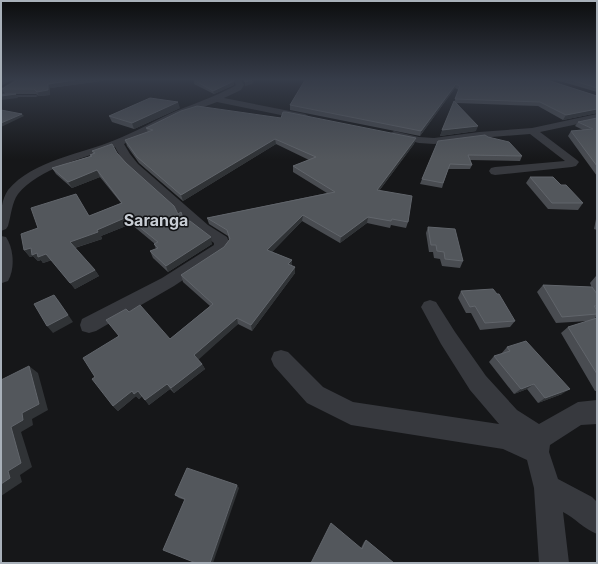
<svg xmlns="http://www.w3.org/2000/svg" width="598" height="564" font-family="Inter,sans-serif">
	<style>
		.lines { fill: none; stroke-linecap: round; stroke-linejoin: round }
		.service { fill: #37393e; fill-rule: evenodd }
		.minor { fill: #37393e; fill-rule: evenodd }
		.wall { fill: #494c51 }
		.shaded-wall { fill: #303336 }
		.building { fill: #53575c; stroke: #61656b }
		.labels { text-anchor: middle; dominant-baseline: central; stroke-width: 3; stroke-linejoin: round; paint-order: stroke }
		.district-label { font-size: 16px; font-weight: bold; fill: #c9ced5; stroke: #111214 }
	</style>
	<rect width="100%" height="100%" fill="#161719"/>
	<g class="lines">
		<!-- service -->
		<path class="service" d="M1,95h35l2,1 -2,1h-35z"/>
		<!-- minor -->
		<g class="minor">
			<path d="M15,80h9l-23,14v-6z"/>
			<path d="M233,80h8l3,5 -3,5 -17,8 81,16 5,3 -5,3 -88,-18 -35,13 -58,29 6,10 8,10 70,61 19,12 3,7 -5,8 -51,34 -78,45 -7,2 -7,-2 -2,-6 2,-6 80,-41 52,-33v-2l-16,-12 -68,-63 -9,-10 -6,-11c-30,11 -76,21 -97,47 -6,8 -7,22 -10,32l-2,3 -5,2c0,-15 -1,-29 7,-41 25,-30 74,-36 107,-50 21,-8 40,-20 61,-29 20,-8 40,-15 59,-25l1,-1z"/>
			<path d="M597,114v6l-57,12 37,28 2,2 -3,4 -4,1 -77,8 -4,-1 -2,-3 2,-3 4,-1 70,-6 -35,-27 -51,4 -45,6 -15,-1 -29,-7 -1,-2 5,-3 25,6 15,1 45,-6 53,-4z"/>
			<path d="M1,236l5,1c8,12 9,32 2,44l-6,2z"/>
			<path d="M430,300l6,2 19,30 31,44 31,34 22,14 39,-22 19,-2v24l-16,1 -31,20 -1,7 9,27 34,18 5,5v32c-13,-5 -22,-16 -34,-22l6,51h-30l-5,-75 -7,-28 -24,-11 -152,-24 -44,-22 -33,-37 -3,-7 3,-7 7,-2 7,2 35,35 30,15 146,22 -29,-34 -29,-46 -20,-37 3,-5z"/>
		</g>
	</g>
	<!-- wall -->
	<g class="wall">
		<path d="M17,80h91l-58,8v7l-11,1 -3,-2h-31l-3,-5z"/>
		<path d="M194,80l40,5 -20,9 -20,-10z"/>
		<path d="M305,80h242l50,16v17l-34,7 -25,-14 -81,-3 19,28 -36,5 19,-46 -4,-2 -35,48 -130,-26v-5z"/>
		<path d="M556,80h41v12z"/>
		<path d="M180,108l-46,21 -22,-7 -3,-6z"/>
		<path d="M281,118l135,20 -2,6 -35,47 29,31 -2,6 -15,-3 -1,3 -23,-5 -27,20 -38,-22 -30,31 20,8v6l3,1v6l-43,58 -14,-7 -40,35 4,5 3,5 -31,24 -4,-4 -21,16 -7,-9 -3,3 -3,-3 -18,15 -5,-5 -18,-29 23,-41 11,-24 41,27 40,-33 -27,-24 -2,-7 43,-28 5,-7 -1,-4 -19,-12 -2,-6 120,-25 -34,-21v-6l16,-6 -33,-16 -93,57 -44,-38 -12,-17 -2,-6 23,-8 -2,-4z"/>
		<path d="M597,118v58l-29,-40 3,-5 12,-1 -8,-4 3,-4z"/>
		<path d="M488,137l34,19 -2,5 -50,-1 2,5 -2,4h-22l-6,19 -22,-4 2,-5z"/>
		<path d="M92,151l25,2 9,10 52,51 6,8 28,22 -44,28 -15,-14 -3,-7 6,-2 -2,-5h1l-24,-20 -30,12 1,3 -27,9 20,22 4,6 -24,13 -23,-29 -9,3 -2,-3 -3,1 -5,-5 -3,1 -6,-7 65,-34 32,-13 -21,-26 -28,11 -16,-14 -4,-6 39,-12 -1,-1 3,-2z"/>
		<path d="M530,177l31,8 22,18 -5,7 -30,-1 -22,-26z"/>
		<path d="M597,214v16l-3,-1z"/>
		<path d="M428,227l35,34 -3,7 -18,-2 -2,-7 -6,-1 -1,-6h-4l-3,-19z"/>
		<path d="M596,276h1v40l-2,2h2v73h-2l-34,-58 7,-6 20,-6 -32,2 -19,-31 6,-7 49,3 -2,-5z"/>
		<path d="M461,291l54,30 -5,6 -30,3 -9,-17h-5l-8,-15z"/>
		<path d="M507,347l55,47 -24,9 -11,-14 -13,5 -25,-32 5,-6 7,-2z"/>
		<path d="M239,488l-54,12 -6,-2 -4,-3z"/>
		<path d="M366,540l28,23h-83l50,-15 3,-6z"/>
	</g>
	<!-- shaded-wall -->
	<g class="shaded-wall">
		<path d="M2,80h10l-11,6v-5z"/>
		<path d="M75,80h33l-58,8v7l-11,1 -2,-4 11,-8z"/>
		<path d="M252,80h3l-3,4 -7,2v-4z"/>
		<path d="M234,81v4l-20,9 -1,-3z"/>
		<path d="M456,84l-1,4 -35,48 1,-5z"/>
		<path d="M16,94l2,4 -17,2v-4z"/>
		<path d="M178,102l2,6 -46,21 -2,-6z"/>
		<path d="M597,109v4l-34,7 3,-5z"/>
		<path d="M22,114l2,2 -23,11v-4z"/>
		<path d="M478,126l-2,5 -36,5 2,-6z"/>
		<path d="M416,138l-2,6 -39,52 2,-6z"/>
		<path d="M275,139l1,5 -93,57 -2,-6z"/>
		<path d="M97,170l3,7 -28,11 -4,-6z"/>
		<path d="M303,215l-1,6 -34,35 -1,-6z"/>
		<path d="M127,217l4,7 -30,12 1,3 -28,9 -4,-6 27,-12z"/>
		<path d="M368,217l-1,6 -27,20 1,-6z"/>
		<path d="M211,237l1,7 -44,28 -2,-6z"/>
		<path d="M31,248l6,5 9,1 6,6 -9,3 -2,-3 -3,1 -5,-5 -3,1 -6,-7z"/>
		<path d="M292,260v6l-4,-2z"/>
		<path d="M295,267v6l-43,58 -1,-6z"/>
		<path d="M95,270l4,6 -24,13 -5,-6z"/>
		<path d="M54,295l5,6 14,21 -20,11 -6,-7z"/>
		<path d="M237,318l1,6 -41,37 -3,-6z"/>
		<path d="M202,364l3,5 -31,24 -3,-5z"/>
		<path d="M29,366l9,7 10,37 -16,9 1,6 -12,7 11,35 -12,8 2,7 -21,14v-12l7,-13 3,-44 11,-14z"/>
		<path d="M167,384l3,5 -21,16 -4,-5z"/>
		<path d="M534,384l-7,5 -13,5 7,-5z"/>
		<path d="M570,389l-8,5 -24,9 7,-5z"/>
		<path d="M132,391h6l5,5 -4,3 -3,-3 -18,15 -5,-5z"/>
		<path d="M237,485l2,3 -26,75h-3z"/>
	</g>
	<!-- building -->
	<g class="building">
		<path d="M17,80h58l-27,4v6l-11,2 -3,-3h-32z"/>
		<path d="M194,80h39l1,1 -21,10z"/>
		<path d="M244,80h8l-7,2z"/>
		<path d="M305,80h242l50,16v13l-31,6 -26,-13 -85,-3 5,-13 -4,-2 -35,47 -131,-26z"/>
		<path d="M571,80h26v8z"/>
		<path d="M1,94h15l-15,2z"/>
		<path d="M150,98l28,4 -46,21 -23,-7z"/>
		<path d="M454,101l24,25 -36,4z"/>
		<path d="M197,106l84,12 2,-6h3l130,26 -39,52 35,6 -4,26 -16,-3 -1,2 -23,-4 -27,20 -38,-22 -36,35 25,10 -4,4 7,3 -44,58 -14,-7 -43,37 8,9 -31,24 -4,-4 -22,16 -7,-9 -4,3 -2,-3 -19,15 -21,-27 3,-2 -12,-19 36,-22 -13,-16 20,-11 3,3 11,-7 30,34 43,-35 -32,-29 43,-28 6,-8 -3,-9 -20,-12 128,-26 -42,-26 23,-9 -41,-18 -94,56 -44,-38 -12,-17 28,-10 -7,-2 35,-17z"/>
		<path d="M1,110l21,4 -21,9z"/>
		<path d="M597,118v48l-26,-35 22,-2 -15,-7z"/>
		<path d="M485,135l3,2 21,5 13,14 -54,-1 4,10 -22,-1 -7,19 -21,-4 16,-38z"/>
		<path d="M112,144l5,9 9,10 48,43 4,8 3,-2 3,10 6,-1 21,16 -45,29 -16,-15 8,-3 -4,-4 4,-2 -31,-25 -30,13 1,2 -28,10 25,28 -25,13 -24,-29 -8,3 -1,-4 -5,2 -1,-7 -7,2 -3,-16 17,-6 -7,-20 45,-14 13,22 33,-13 -25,-33 -29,12 -16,-14 40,-12 -2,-1 5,-2 -3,-2z"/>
		<path d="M530,177h23l8,8h5l17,18h-31z"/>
		<path d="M428,227l27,2 8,32 -18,-2 -1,-7 -7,-1 -1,-6h-5z"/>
		<path d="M543,285l49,2 5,7v12h-3l3,4v4l-35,3z"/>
		<path d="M493,289l4,5h2l16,27 -30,2 -10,-17 -5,1 -9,-16z"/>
		<path d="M54,295l14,20 -21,11 -13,-22z"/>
		<path d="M597,318v56l-29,-47z"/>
		<path d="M526,341l44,48 -25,9 -11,-14 -13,5 -27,-33 16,-5 -3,-4z"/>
		<path d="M29,366l10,38 -17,9 1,7 -12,7 10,36 -13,8 2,7 -9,6v-104z"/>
		<path d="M187,468l50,17 -27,78h-14l-33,-13 22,-51 -10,-4z"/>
		<path d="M331,523l31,26 4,-9 28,23h-83z"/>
	</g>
	<!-- sky -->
	<linearGradient id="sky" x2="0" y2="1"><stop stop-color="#0c0d0e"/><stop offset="0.5" stop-color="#363c49"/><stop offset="1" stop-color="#363c49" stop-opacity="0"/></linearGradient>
	<rect width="598" height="159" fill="url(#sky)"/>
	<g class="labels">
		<!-- district labels -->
		<g class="district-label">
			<text x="156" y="220">Saranga</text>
		</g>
	</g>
	<!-- border -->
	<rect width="598" height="564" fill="none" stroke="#a8b0b9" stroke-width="4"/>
</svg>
